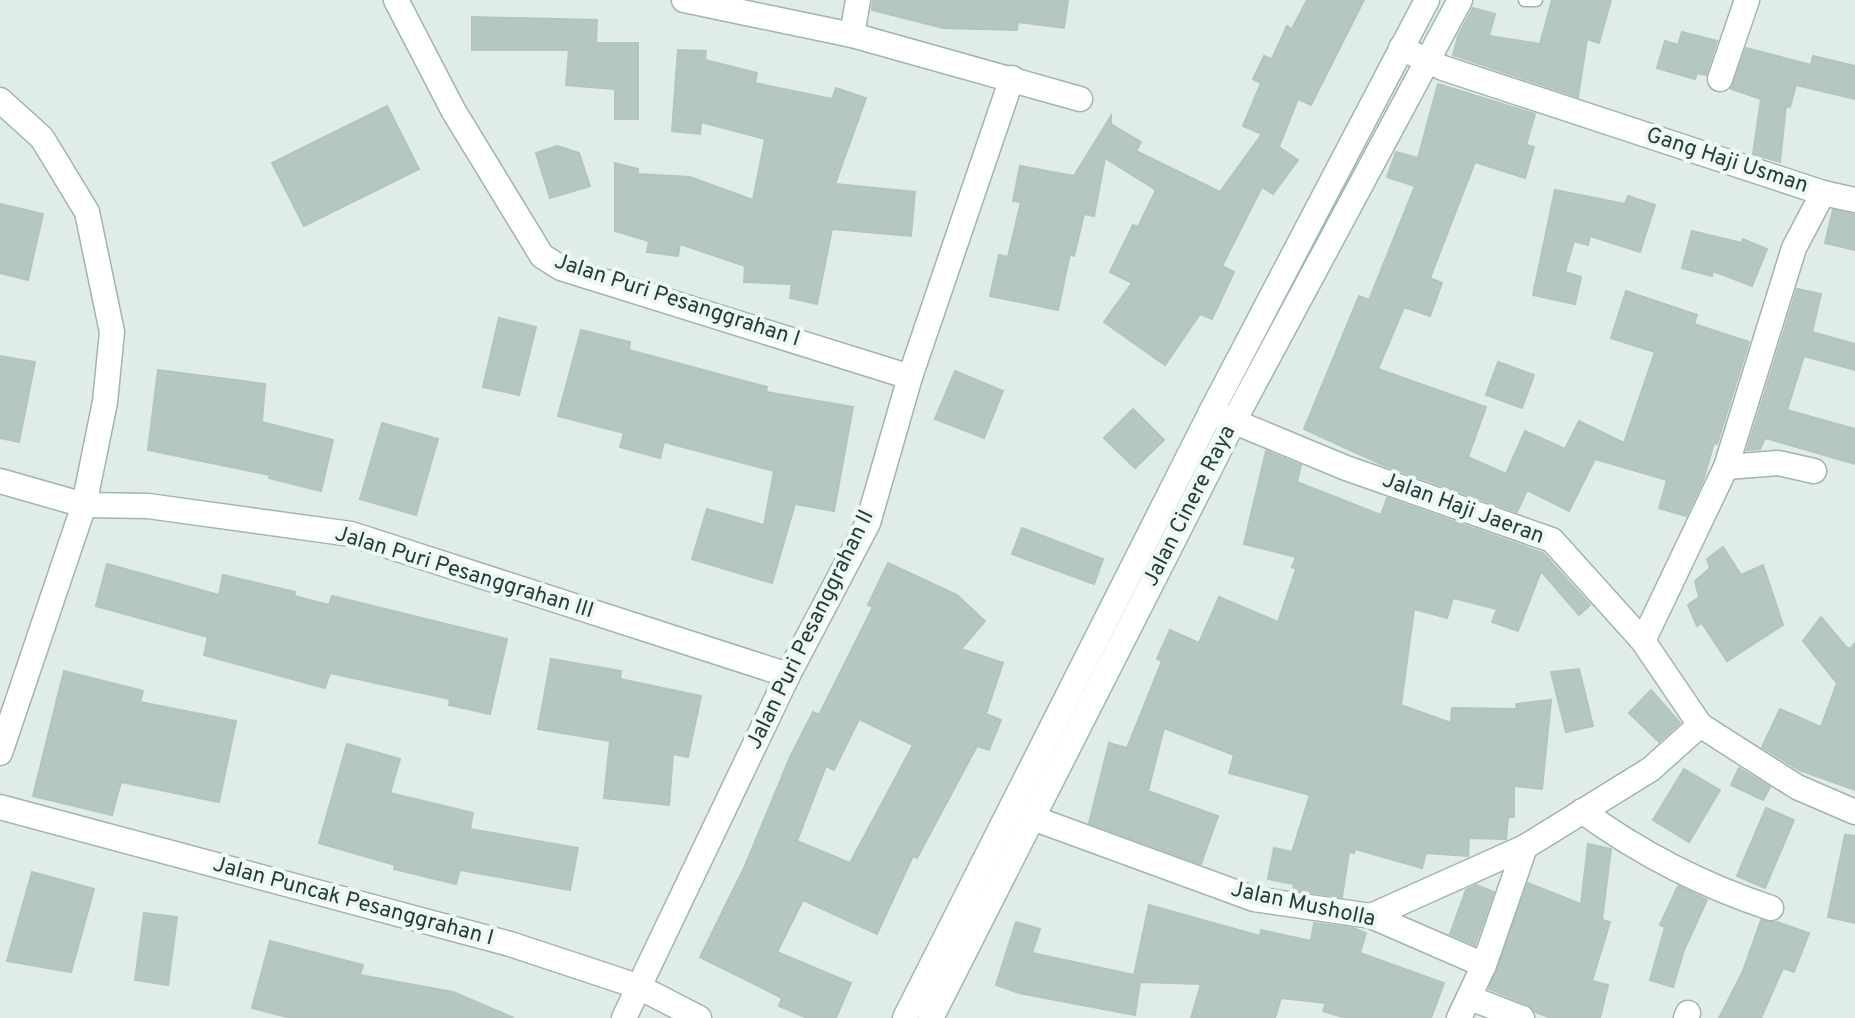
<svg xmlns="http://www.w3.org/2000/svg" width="1855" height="1018" font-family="Overpass,sans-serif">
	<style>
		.building { fill: #b4c7c0; stroke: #b0c6bf; stroke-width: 2; fill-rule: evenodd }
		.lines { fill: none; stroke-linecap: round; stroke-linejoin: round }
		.lane-casing { stroke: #a1b4af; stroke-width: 15 }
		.street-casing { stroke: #a1b4af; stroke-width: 27 }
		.secondary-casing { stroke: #9cb9b1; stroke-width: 27 }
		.lane { stroke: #fff; stroke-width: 12 }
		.street { stroke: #fff; stroke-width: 24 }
		.secondary { stroke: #fff; stroke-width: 24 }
		.labels { text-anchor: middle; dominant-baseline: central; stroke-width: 8; stroke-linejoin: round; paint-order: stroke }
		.street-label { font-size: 22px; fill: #1e3d38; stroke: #eff8f5 }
	</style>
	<rect width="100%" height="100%" fill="#dfece7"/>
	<!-- building -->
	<g class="building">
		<path d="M873,0h195l-4,28 -46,-6 -1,8 -74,-2 -71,-18z"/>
		<path d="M1307,0h57l-53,105 -13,-6 -19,48 19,13 -25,34 -11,-7 -40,79 12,6 -22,47 -12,-5 -35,51 -61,-43 28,-39 -22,-11 23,-47 5,2 18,-37 -51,-32 -11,58 -10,-2 -10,42 -4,-2 -12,56 -68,-14 9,-41 9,2 13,-55 -8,-1 7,-35 54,10 37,-60v8l30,18 -5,9 84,41 42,-58 -19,-8 18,-43 -8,-4 11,-23 8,3 15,-33 5,3z"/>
		<path d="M1552,0h59l-12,43 -12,-4 -9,58 -125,-42 5,-19 15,-28 22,6 -6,22 51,8z"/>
		<path d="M472,17l125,3 -1,23h42v76h-23v-30l-49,-4 3,-35h-97z"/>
		<path d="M1682,32l35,9 -11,34 -9,-2 -2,6 -38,-11 8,-27 13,4z"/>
		<path d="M1746,48l65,17 2,-9 42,10v33l-59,-14 -6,22 -4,-1 -6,56 -27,-8 8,-55 -30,-10z"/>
		<path d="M678,50l28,1 -1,9 52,13 -2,10 77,16 4,-11 30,10 -31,86 80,8 -4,44 -79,-7 -15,75 -27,-6 2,-14 -48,-2 1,-16 -65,-22 -2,12 -31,-4 2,-11 -34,-10v-68l23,6v5l52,3 63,23 12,-61 -64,-17 -1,12 -28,-3z"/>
		<path d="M1438,84l97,30 -9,31 8,2 -9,31 -50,-16 -45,116 12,5 -12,33 -26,-9 -26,62 108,38 -18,50 38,17 19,-43 40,18 14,-28 45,22 31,-91 -44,-14 15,-47 71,24 -3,9 55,18 -32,102 -3,-1 -11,38 -17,35 -27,-8 8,-28 -72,-21 -26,52 -42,-21 -10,22 -134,-47 -79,-36 55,-133 10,4 46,-114 -28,-9 9,-25 22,6z"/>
		<path d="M387,106l32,63 -115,57 -32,-63z"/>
		<path d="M557,146l22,7 11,33 -40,12 -14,-45z"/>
		<path d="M1555,190l70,14 3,-8 27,9 -15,47 -50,-16 -2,9 -14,-4 -9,31 16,5 -6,27 -42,-9z"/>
		<path d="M0,204l43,10 -15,66 -28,-7z"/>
		<path d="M1833,210l22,5v35l-30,-7z"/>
		<path d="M1692,231l50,12 1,-4 24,10 -15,37 -39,-15 -1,5 -30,-8z"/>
		<path d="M1797,289l24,5 -9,38 43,12v26l-51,-14 -17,54 68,19v35l-90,-26 -5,11 -13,1z"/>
		<path d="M499,318l37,9 -17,68 -36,-8z"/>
		<path d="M581,330l49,12 -1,8 138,37 -1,5 87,15 -19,104 -39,-7 -23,79 -80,-24 15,-50 57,16 10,-54 -110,-29 -4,16 -40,-11 4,-14 -66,-17z"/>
		<path d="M0,356l35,6 -16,80 -19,-4z"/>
		<path d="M1498,362l36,13 -12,33 -36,-13z"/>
		<path d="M158,370l107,14 -3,38 71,18 -12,51 -52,-13 1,-3 -122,-25z"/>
		<path d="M955,371l48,20 -19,47 -49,-19z"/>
		<path d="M1133,409l31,31 -29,28 -31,-30z"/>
		<path d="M382,423l56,16 -22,76 -56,-16z"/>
		<path d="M1266,451l35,14 -4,17 84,33 6,-17 156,55 47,52 -11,10 -38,-44 -23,60 -26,-9 5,-13 -44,-11 -6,20 -33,-9 -13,96 50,18 1,-15 65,1 -1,-5 35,-4 -9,89 -28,-3v31h-6l-2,22 -37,-1 -1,18 -42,-3 -4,15 -67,-19 -1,4 -5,-1 -7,45 -49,-7 1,-6 -26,-5 6,-31 18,4 18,-57 -81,-22 5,-18 -70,-27 -16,63 70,25 -17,48 -112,-41 20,-80 18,5 35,-87 -5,-2 13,-29 29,13 20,-46 59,25 18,-53 -4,-2 4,-10 -52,-13z"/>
		<path d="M1022,528l81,31 -9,25 -82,-30z"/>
		<path d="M1723,547l18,28 22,-10 20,60 -56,36 -25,-38 -5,3 -9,-21 11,-8 -4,-16 15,-13 -3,-9z"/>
		<path d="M888,563l69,32 28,26 -24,28 42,14 -17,51 15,6 -12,30 -12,-4 -60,112 -4,-2 -36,78 -74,-34 -26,52 74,31 -15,35h-29l-28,-12 3,-8 -82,-41 45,-91 45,-109 23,-45 6,3 54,-108 -5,-2zM859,719l54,26 -63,118 -53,-22 29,-75 8,4z"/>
		<path d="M107,564l112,31 4,-20 72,17 -1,4 35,9 3,-9 175,43 -17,75 -41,-9 1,-6 -120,-26 -5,15 -121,-33 4,-18 -112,-31z"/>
		<path d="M1821,617l25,30 4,2 5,-6v147l-56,-20 -37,-23 18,-38 41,18 16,-44 -34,-42z"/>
		<path d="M551,659l70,12 -1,8 81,17 -13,61 -15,-3 -4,51 -65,-7 6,-57 -72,-12z"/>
		<path d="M1579,669l14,57 -27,6 -15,-60z"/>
		<path d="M64,671l79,20 -3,11 96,19 -17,81 -98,-20 -9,33 -79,-19z"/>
		<path d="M1651,690l29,33 -21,19 -30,-29z"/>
		<path d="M347,744l53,15 -10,34 83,20 -3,16 108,19 -8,42 -110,-20 -4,14 -62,-15 1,-4 -76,-22z"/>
		<path d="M1739,768l31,19 -7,13 -32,-15z"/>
		<path d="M1684,769l36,21 -31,52 -36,-22z"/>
		<path d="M1766,808l28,12 -29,68 -28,-12z"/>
		<path d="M1845,835l10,1v87l-27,-6z"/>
		<path d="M1588,844l23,5 -9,71 8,2 -18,59 16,4 -8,33h-49l-16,-6 -8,-8 -38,-15 39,-106 53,21z"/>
		<path d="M32,872l62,17 -23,83 -64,-11z"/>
		<path d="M1476,885l18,7 -19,53 -25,-11 16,-44z"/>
		<path d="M1678,886l29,14 -23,50 -11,37 -23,-7 15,-53 -5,-2z"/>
		<path d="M1149,905l111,31 1,-6 50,11 3,-18 39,5 13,5 -6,20 84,30 -13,35h-85l-23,-7 3,-8 -45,-5 -6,20h-84l10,-34 -61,-2 -5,33 -116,-22 -23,-8 20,-63 24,7 -8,24 102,22z"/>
		<path d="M144,913l33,4 -9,68 -33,-5z"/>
		<path d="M1761,920l16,2 32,11 -15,39 -11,-4 -22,50h-42l24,-47z"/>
		<path d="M270,941l93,24 -3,10 93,17 61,26h-223l-39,-10z"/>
	</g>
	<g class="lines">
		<!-- lane casing -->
		<g class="lane-casing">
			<path id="lane" d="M1525,0h11"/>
		</g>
		<!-- street casing -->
		<g class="street-casing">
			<g id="street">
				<path d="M396,0l57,110 89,146 19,12 349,109"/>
				<path d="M684,0l168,35 228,64"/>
				<path d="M852,35l6,-35"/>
				<path d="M1401,48l42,20 380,125 -29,55 -68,219"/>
				<path d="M1720,79l27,-79"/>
				<path d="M0,100l42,38 45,74 25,120 -7,70 -21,103 -84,248"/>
				<path d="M1823,193l32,7"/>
				<path d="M1211,412l135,56 206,72 91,101 57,84 97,62 58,25"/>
				<path d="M0,481l84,24 64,1 203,28 437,141"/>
				<path d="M1643,641l83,-174 52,-4 36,8"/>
				<path d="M0,807l510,137 127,42 62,32"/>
				<path d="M1582,811c59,43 119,74 189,97"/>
				<path d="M1030,817l224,82 117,17 113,49"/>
				<path d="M1371,916l154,-69 126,-78 49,-44"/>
				<path d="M1470,998l52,20"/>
				<path d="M624,1018l164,-343 80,-152 42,-146 102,-299"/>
				<path d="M1459,1018l25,-53 41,-118"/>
				<path d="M1686,1018l2,-5"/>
			</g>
		</g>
		<!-- secondary casing -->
		<g class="secondary-casing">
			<g id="secondary">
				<path d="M905,1018l306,-606 216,-412"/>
				<path d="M931,1018l303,-597 226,-421"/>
			</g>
		</g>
		<!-- lane -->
		<use href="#lane" class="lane"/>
		<!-- street -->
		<use href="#street" class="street"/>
		<!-- secondary -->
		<use href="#secondary" class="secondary"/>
	</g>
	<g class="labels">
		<!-- street labels -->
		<g class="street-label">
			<text transform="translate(1727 161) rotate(18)">Gang Haji Usman</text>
			<text transform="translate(677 301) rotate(18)">Jalan Puri Pesanggrahan I</text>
			<text transform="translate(1190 506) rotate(-63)">Jalan Cinere Raya</text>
			<text transform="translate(1463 509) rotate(20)">Jalan Haji Jaeran</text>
			<text transform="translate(464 573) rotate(17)">Jalan Puri Pesanggrahan III</text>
			<text transform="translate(811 630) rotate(-64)">Jalan Puri Pesanggrahan II</text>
			<text transform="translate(353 902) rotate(15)">Jalan Puncak Pesanggrahan I</text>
			<text transform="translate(1303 905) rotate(12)">Jalan Musholla</text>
		</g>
	</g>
</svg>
